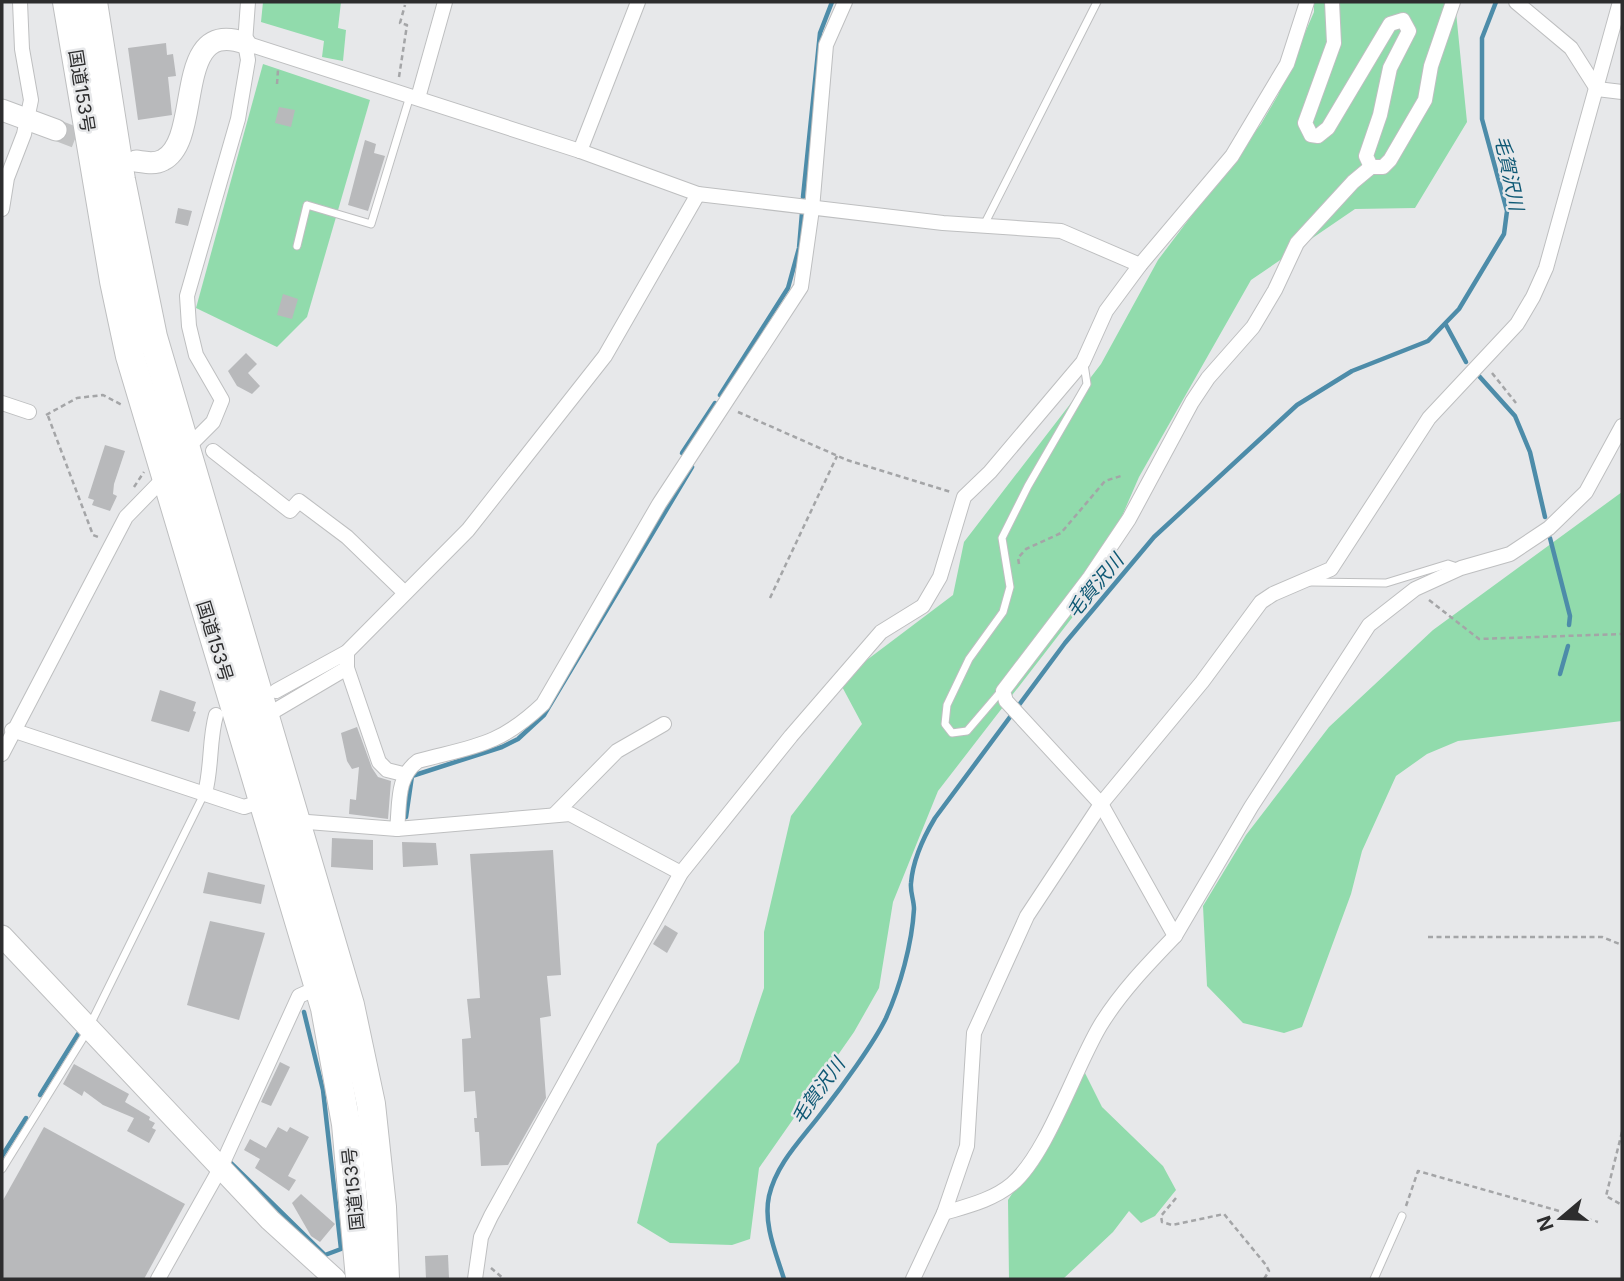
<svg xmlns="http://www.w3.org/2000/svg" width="1624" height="1281" font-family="Inter,'Noto Sans JP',sans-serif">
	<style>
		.green { fill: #91dbac }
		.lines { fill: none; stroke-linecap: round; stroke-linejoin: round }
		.stream { stroke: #4d8ca9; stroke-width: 4.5 }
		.building { fill: #b8b9bb }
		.secondary-tunnel { stroke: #c2c3c4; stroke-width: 21; stroke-dasharray: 21 10; stroke-linecap: butt }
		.lane-casing { stroke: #bebfc0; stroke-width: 9 }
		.street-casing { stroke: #bebfc0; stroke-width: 16 }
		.secondary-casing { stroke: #bebfc0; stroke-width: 23 }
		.highway-casing { stroke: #bebfc0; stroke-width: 30 }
		.path { stroke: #a4a5a7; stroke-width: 2.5; stroke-dasharray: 5 3.5; stroke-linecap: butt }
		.lane { stroke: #fff; stroke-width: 7 }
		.street { stroke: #fff; stroke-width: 14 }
		.secondary { stroke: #fff; stroke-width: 21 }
		.highway { stroke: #fff; stroke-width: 28 }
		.labels { text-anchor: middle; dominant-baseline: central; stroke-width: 5; stroke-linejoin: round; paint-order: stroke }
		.street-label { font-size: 18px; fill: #2d2d2e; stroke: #e7e8ea }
		.water-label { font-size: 19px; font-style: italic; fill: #0e5874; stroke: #e7e8ea }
	</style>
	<rect width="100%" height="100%" fill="#e7e8ea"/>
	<!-- green -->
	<g class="green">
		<path d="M263,2h78l-3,26 8,2 -3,31 -21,-4 2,-16 -63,-19z"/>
		<path d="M1314,2h141l12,120 -52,86 -60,1 -104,71 -112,197 -54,124 -147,190 -45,111 -14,86 -25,44 -95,136 -9,71 -18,6 -62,-2 -33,-20 20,-79 82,-82 25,-74v-56l27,-116 71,-92 -23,-43 114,-86 11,-53 137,-178 57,-104 103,-136 17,-29 36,-83z"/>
		<path d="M263,64l107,36 -63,217 -30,30 -81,-39z"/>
		<path d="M1622,492v229l-164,20 -31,13 -31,22 -34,75 -11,43 -49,133 -18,6 -41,-10 -36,-37 -4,-80 43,-71 83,-108 104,-97z"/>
		<path d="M1079,1061l23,46 61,59 13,24 -21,26 -14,7 -12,-12 -16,21 -50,47h-54l-1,-79 25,-39z"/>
	</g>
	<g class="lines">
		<!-- stream -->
		<g class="stream">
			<path d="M803,197l17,-164 12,-31"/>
			<path d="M1446,325l20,37"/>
			<path d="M1479,376l36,40 15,36 15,65"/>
			<path d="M720,395l68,-107 11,-40 3,-35"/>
			<path d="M682,453l33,-50"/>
			<path d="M1550,538l20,78 -1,9"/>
			<path d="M1560,674l8,-28"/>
			<path d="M406,817l6,-41 90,-29 16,-8 26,-24 148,-248"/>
			<path d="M40,1095l38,-61"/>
			<path d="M2,1156l24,-38"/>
			<path d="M230,1162l95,93 16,-6 -18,-159 -19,-78"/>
			<path d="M784,1279c-8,-26 -21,-55 -15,-83 8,-34 34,-58 54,-85 18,-23 51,-68 63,-93 14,-31 26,-74 28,-109 0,-9 -4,-17 -3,-26 2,-24 12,-45 24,-65l130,-175 89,-106 143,-132 55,-34 76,-30 31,-32 45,-75 3,-23 -25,-92v-81l14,-36"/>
		</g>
	</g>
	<!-- building -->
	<g class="building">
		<path d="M166,43l1,12 6,-1 3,22 -8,1 4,38 -34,5 -10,-72z"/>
		<path d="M279,107l16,3 -4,17 -16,-4z"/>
		<path d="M365,140l11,4 -2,9 11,3 -17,55 -20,-6z"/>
		<path d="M178,208l14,3 -4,15 -13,-3z"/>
		<path d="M283,294l15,5 -6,20 -15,-4z"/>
		<path d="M246,353l11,11 -9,9 12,13 -8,8 -15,-8 -9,-15z"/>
		<path d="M105,445l20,6 -11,33 -1,10 4,2 -7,15 -18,-6 2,-5 -6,-2z"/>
		<path d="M160,690l36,12 -3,9 3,1 -7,20 -38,-11z"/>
		<path d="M357,727l15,41 6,9 13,4 -3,38 -39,-5 1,-15 6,1 3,-33 -7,2 -5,-8 -6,-28z"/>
		<path d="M332,838l41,2v30l-42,-3z"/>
		<path d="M402,842l34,1 2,22 -35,2z"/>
		<path d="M553,850l8,125 -14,1 4,40 -11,2 6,80 -38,67 -27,1 -2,-34h-4l-1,-14h3l-2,-27 -11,1 -2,-53 9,-1 -4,-39 13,-1 -10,-144z"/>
		<path d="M208,872l57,13 -4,19 -58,-11z"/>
		<path d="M210,921l55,12 -26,87 -52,-15z"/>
		<path d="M665,925l13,8 -11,20 -14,-9z"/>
		<path d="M280,1062l10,5 -19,39 -10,-4z"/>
		<path d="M74,1064l55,30 -4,8 25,15 -1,3 6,3 -3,5 4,2 -7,13 -22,-12 7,-13 -31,-13 -19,-14 -2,5 -19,-12z"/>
		<path d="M44,1127l141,77 -41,75h-142v-77z"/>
		<path d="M278,1127l9,5 3,-5 19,10 -21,39 8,4 -7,11 -34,-23 5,-9 -16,-9 6,-11 16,9z"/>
		<path d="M301,1194l34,30 -15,18 -9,-6 -19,-33z"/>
		<path d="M448,1255l1,23 -23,1 -1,-23z"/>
	</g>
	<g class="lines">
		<!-- secondary-tunnel -->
		<path class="secondary-tunnel" d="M56,130l47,18"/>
		<!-- lane casing -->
		<g class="lane-casing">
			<g id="lane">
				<path d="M984,225l113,-223"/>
				<path d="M297,246l10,-41 64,19 39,-128"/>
				<path d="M1311,582l75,1 62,-19 12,4"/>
				<path d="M1003,689l-36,42 -15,2 -7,-9 2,-19 22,-46 34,-47 7,-25 -8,-49 26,-52 59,-102 -3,-20"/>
				<path d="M2,1169l83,-134 119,-241"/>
				<path d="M1374,1279l28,-63"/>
			</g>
		</g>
		<!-- street casing -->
		<g class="street-casing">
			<g id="street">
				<path d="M1332,2l2,41 -29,80 6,12 7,1 10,-8 62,-104 13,-4 6,11 -19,37 -10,47 -14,41 5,11"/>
				<path d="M1453,2l-22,64 -6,34 -35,60 -7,7h-12l-18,15 -56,61 -22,47 -22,37 -45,51 -16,24 -63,117 -39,58 -87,114 3,10 95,103 74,132 76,-129 118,-182 46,-36 46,-21 49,-14 39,-26 37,-36 36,-66"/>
				<path d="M1516,2l55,46 26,41 25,3"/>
				<path d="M245,43l335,108 118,43 245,29 118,8 79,34"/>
				<path d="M418,98l27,-96"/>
				<path d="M580,151l58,-149"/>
				<path d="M2,209l5,-31 17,-44 7,-34 -9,-51 -2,-47"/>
				<path d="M2,403l27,9"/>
				<path d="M185,450l28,-28 9,-22 -26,-45 -7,-29 -2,-30 51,-177 10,-59 -3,-17 3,-41"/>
				<path d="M213,451l77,60 9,-10 48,36 58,56"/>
				<path d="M347,652v16l32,94 8,8 16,4"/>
				<path d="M276,691l71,-39 121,-122 137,-174 93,-162"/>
				<path d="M264,717l83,-49"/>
				<path d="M12,730l232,77 19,-6"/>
				<path d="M2,754l124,-237 41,-42"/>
				<path d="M205,793c7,-26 4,-53 11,-78"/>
				<path d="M554,815l63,-64 47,-27"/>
				<path d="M295,821l102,8 173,-15 111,59"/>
				<path d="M397,829c3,-26 -1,-52 21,-68 57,-15 81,-15 125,-57l116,-200 142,-217 11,-78 14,-164 19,-43"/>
				<path d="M944,1213c23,-7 49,-13 68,-29 35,-30 62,-114 88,-158 20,-33 48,-62 75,-90"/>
				<path d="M158,1279l63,-112 78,-171 20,-9"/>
				<path d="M475,1279l6,-42 10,-21 190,-343 110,-137 90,-104 42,-26 17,-29 24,-80 26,-25 93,-110 23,-51 34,-46 92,-109 55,-92 20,-62"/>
				<path d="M913,1279l31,-66 23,-67 7,-113 53,-117 74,-112 101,-122 59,-80 12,-8 58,-25 98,-151 88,-94 16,-27 13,-29 74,-266"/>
			</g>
		</g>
		<!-- secondary casing -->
		<g class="secondary-casing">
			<g id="secondary">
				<path d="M2,110l54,20"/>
				<path d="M136,161c8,1 18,4 27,-1 41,-21 8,-143 82,-117"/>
				<path d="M2,936l268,284 65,59"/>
			</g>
		</g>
		<!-- highway casing -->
		<g class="highway-casing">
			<g id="highway">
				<path d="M67,2l47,279 16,75 195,652 21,116 14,155"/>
				<path d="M93,2l28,178 32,157 197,668 21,99 11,103 3,72"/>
			</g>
		</g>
		<!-- path -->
		<g class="path">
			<path d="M399,77l8,-52 -7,-2 5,-18"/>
			<path d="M277,84l1,-14"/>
			<path d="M1492,373l24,30"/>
			<path d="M738,412l109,48 104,32"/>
			<path d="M46,415l31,-17 26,-3 19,10"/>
			<path d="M48,416l45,119 5,2"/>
			<path d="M134,487l10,-15"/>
			<path d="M1019,564l-1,-6 8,-9 35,-16 44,-52 16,-5"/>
			<path d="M770,598l67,-142"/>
			<path d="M1429,600l50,39 143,-5"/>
			<path d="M1428,937h174l20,8"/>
			<path d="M1622,1132l-16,64 16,9"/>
			<path d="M1176,1198l-15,18 1,6 10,3 52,-11 42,51 3,6 -5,8"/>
			<path d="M1406,1206l12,-35 180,51"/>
			<path d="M491,1268l13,11"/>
		</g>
		<!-- lane -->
		<use href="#lane" class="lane"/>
		<!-- street -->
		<use href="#street" class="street"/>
		<!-- secondary -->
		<use href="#secondary" class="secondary"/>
		<!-- highway -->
		<use href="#highway" class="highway"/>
	</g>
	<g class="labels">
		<!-- street labels -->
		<g class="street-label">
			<text transform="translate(82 91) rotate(81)">国道153号</text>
			<text transform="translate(215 641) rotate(73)">国道153号</text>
			<text transform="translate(353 1189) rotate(-96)">国道153号</text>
		</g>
		<!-- water labels -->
		<g class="water-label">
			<text transform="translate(1509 173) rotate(78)">毛賀沢川</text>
			<text transform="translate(1095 586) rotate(-50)">毛賀沢川</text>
			<text transform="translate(818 1091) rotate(-54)">毛賀沢川</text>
		</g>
	</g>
	<!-- border -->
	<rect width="1624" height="1281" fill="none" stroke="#2d2d2e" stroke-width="7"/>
	<!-- north arrow -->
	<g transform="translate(1561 1218) rotate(251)" stroke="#e7e8ea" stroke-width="5" paint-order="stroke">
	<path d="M0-5L12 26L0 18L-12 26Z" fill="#2d2d2e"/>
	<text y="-10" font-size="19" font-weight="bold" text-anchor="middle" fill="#2d2d2e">N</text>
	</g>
</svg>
